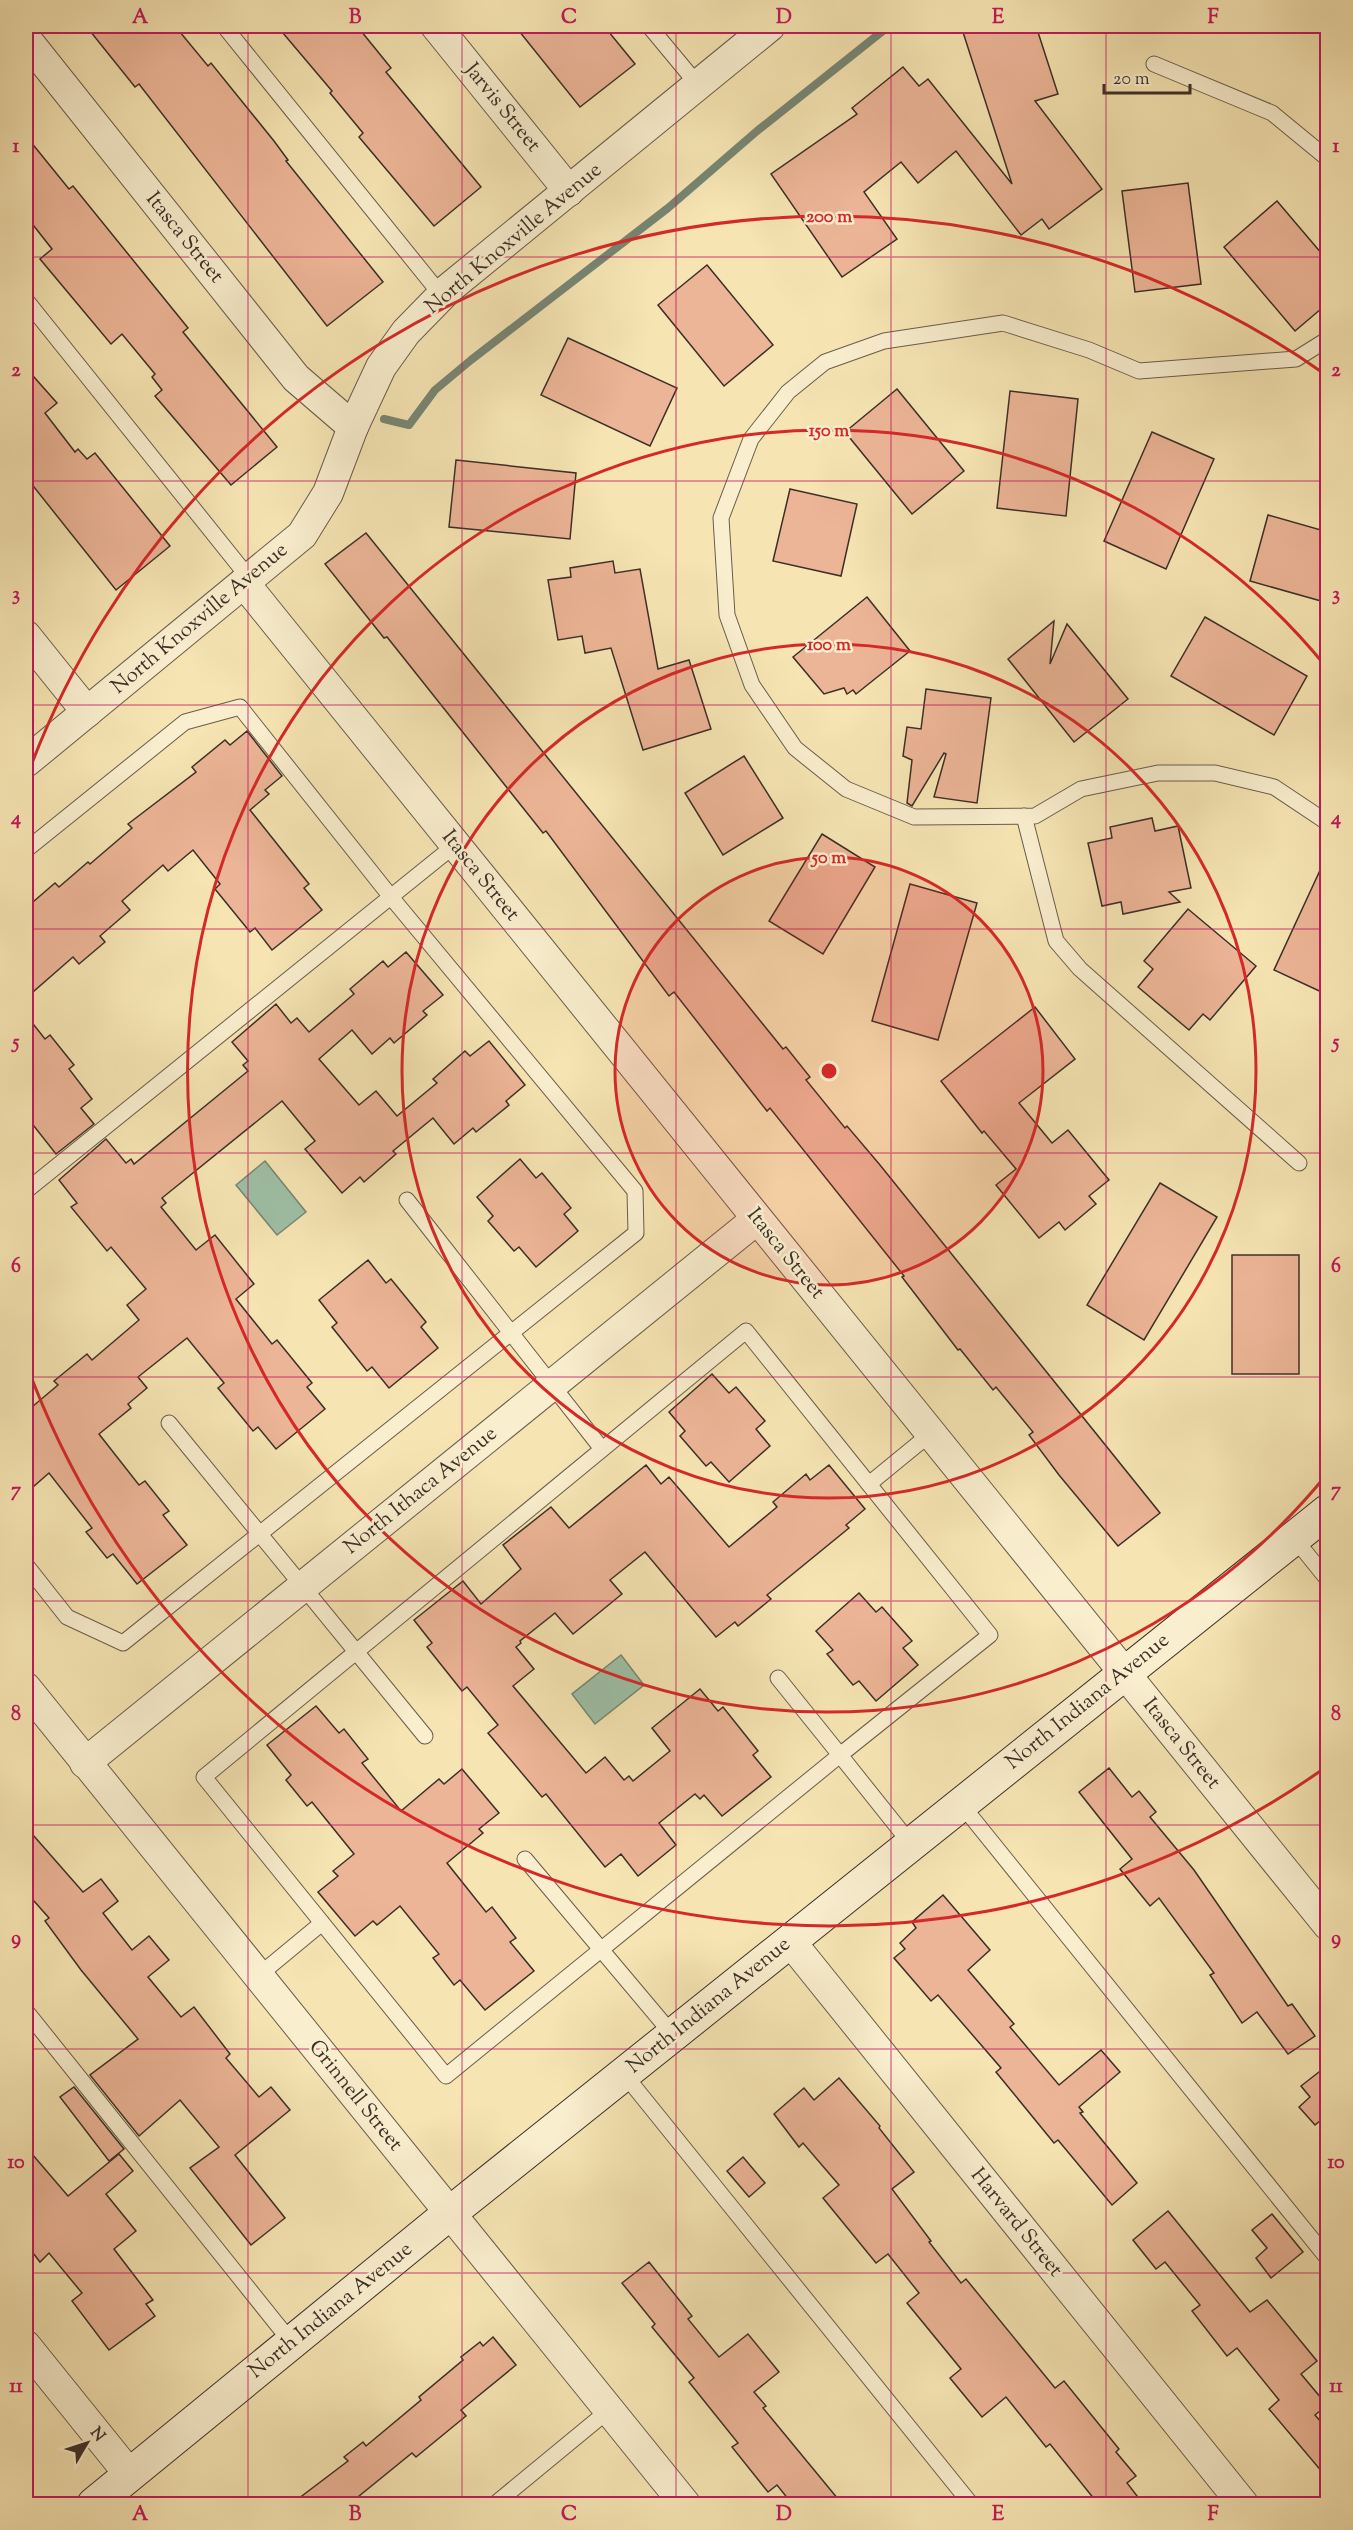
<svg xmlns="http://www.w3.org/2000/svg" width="1353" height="2530" font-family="'Sorts Mill Goudy',serif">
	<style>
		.water { fill: #9ec0a7; stroke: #778674; stroke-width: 1.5 }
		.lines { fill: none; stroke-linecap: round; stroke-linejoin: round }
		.stream { stroke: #778674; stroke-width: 8 }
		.building { fill: #ecb597; stroke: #3c2f28; stroke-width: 1.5 }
		.service-casing { stroke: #6a5c4b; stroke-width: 17 }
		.minor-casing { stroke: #6a5c4b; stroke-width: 32 }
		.secondary-casing { stroke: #3c2f28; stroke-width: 35 }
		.service { stroke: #f9eece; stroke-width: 15 }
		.minor { stroke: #f9eece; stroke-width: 30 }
		.secondary { stroke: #f9eece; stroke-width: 33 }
		.grid { fill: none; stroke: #c2185b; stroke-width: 1.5; stroke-opacity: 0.55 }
		.ring { fill: none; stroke: #d62828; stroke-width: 3 }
		.labels { text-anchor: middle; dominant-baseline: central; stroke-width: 5; stroke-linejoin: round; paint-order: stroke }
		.street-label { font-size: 21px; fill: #3c2f28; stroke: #f9eece }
		.centre { fill: #d62828; stroke: #f9eece; stroke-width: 3 }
		.ring-label { font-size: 18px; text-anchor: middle; font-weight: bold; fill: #d62828; stroke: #f9eece; stroke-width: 5; stroke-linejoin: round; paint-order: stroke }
		.neatline { fill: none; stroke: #c2185b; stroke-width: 2 }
		.grid-label { font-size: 20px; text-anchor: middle; font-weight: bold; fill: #c2185b }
	</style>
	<rect width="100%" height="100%" fill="#f6e5b3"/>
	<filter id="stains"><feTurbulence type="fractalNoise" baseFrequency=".00333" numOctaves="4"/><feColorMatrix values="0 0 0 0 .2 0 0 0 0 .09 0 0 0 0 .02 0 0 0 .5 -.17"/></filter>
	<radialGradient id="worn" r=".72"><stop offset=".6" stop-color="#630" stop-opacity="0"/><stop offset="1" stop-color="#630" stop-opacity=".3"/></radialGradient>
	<!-- water -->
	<g class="water">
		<path d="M265,1161l41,51 -29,23 -41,-50z"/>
		<path d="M621,1655l23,30 -49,39 -23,-30z"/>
	</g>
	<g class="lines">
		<!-- stream -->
		<path class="stream" d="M384,419l25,6 26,-35 36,-30 197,-152 89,-77 132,-105"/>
	</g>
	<!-- building -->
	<g class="building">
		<path d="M86,26h89l33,40 3,-3 63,78 14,19 -2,1 97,121 -56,44 -188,-242 -4,3z"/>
		<path d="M277,26h80l34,42 -5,4 95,115 -47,39 -75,-89 4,-4 -33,-40 2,-2z"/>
		<path d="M515,26h89l31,38 -55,43z"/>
		<path d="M961,26h75l22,68 -23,7 67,88 -53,40 -7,-10 -21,16 -65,-84 -38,32 -17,-21 -37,30 33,47 -55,38 -71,-103 86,-60 -5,-6 51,-41 16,19 9,-7 84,105z"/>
		<path d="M26,136l43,53 4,-3 115,142 -5,4 94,115 -46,38 -76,-89 7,-6 -10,-13 3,-3 -33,-40 -11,10 -71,-85 12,-10 -26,-33z"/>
		<path d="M1188,183l13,101 -66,8 -13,-101z"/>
		<path d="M1277,201l51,60v42l-33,28 -71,-84z"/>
		<path d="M707,265l66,80 -49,41 -66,-81z"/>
		<path d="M568,338l109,50 -27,58 -109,-51z"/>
		<path d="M26,368l31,35 -12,10 30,39 3,-3 9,10 8,-6 75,93 -54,44 -90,-113z"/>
		<path d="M897,389l67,82 -52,43 -67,-82z"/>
		<path d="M1010,391l68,8 -12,117 -69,-8z"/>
		<path d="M1152,432l62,27 -48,110 -62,-28z"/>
		<path d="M456,460l120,13 -6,66 -121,-12z"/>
		<path d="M790,489l67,15 -16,72 -68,-15z"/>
		<path d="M1268,515l60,17v71l-78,-22z"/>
		<path d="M366,533l417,516 3,-2 24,30 -4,3 39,48 2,-2 33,39 280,348 -42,33 -59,-71 -30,-40 4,-3 -37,-45 -3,3 -33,-41 -2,1 -56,-73 2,-1 -134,-168 -3,3 -93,-119 -5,4 -123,-165 -3,2 -156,-196 -3,1 -59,-74z"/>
		<path d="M613,561l2,12 25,-4 18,100 31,-9 22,69 -68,21 -32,-102 -26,5 -3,-17 -24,4 -10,-60 23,-3 -1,-9z"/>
		<path d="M867,597l43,54 -54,43 -3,-4 -6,4 -3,-6 -20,6 -31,-37z"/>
		<path d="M1205,617l102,59 -33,59 -103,-59z"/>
		<path d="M1054,621l-4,43 17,-40 61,75 -54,43 -66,-83z"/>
		<path d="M926,689l65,9 -14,105 -43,-6 12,-43 -2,-1 -32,53 -5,-3 5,-43 -9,-4 4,-29 14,2z"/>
		<path d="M247,731l35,45 -17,14 4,4 -19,16 59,74 -5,4 18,22 -50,40 -17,-22 -5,4 -35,-43 5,-5 -27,-34 -25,21 -5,-6 -41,36 8,9 -30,26 5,6 -26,22 -6,-7 -47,41v-90l29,-25 4,4 29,-25 2,2 42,-36 -4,-4 68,-52 -4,-5 33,-27 5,5z"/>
		<path d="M744,756l39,62 -60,37 -38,-62z"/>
		<path d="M1152,818l3,13 23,-5 13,62 -22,4 11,10 -57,12 -2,-12 -19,4 -14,-63 24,-5 -2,-11z"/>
		<path d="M822,834l53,33 -52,87 -54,-33z"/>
		<path d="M1328,853v142l-54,-25z"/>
		<path d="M910,884l67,19 -39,137 -66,-19z"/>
		<path d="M1188,909l68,57 -46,54 -7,-6 -14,16 -51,-43 15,-18 -9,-8z"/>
		<path d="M406,952l37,43 -20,16 4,4 -33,28 -4,-5 -18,16 -20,-24 -33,29 40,46 17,-14 21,25 40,-33 -4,-4 32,-28 5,5 19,-15 36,44 -19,16 3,4 -33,27 -3,-4 -19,16 -21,-26 -40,33 3,3 -32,28 -4,-5 -18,16 -37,-44 10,-8 -33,-40 -120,97 4,5 -5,4 35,43 19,-15 39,49 -18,15 36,45 5,-4 35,43 -5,4 18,22 -49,40 -18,-22 -5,4 -35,-43 6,-5 -37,-45 -49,39 9,11 -19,16 3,4 -32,26 40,51 6,-4 24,30 -6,4 24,30 -50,39 -24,-30 -6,4 -21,-26 6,-4 -43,-55 -23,20v-81l32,-27 -4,-4 33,-27 5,6 47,-40 -12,-15 19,-16 -35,-42 -4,4 -36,-44 6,-4 -18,-23 47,-41 20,24 5,-4 3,5 114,-93 -5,-6 5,-4 -16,-19 44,-38 15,19 6,-5 12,14 45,-38 -4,-5 33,-28 5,6z"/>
		<path d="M1035,1007l40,52 -56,44 33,40 16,-13 41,50 -20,16 7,8 -31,26 -6,-8 -20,16 -43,-53 20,-16 -32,-38 -2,2 -41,-52z"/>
		<path d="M26,1015l19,24 5,-4 24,30 -5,4 23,30 -11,9 13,16 -38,30 -30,-38z"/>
		<path d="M520,1159l16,19 6,-5 29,35 -7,6 14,17 -42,36 -17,-20 -5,4 -26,-30 5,-5 -16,-19z"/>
		<path d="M1160,1183l57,34 -73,123 -57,-35z"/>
		<rect x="1232" y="1255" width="67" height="119"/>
		<path d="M368,1260l18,23 5,-4 35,43 -5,5 17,21 -49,40 -17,-21 -5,4 -35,-44 5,-4 -18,-23z"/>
		<path d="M712,1374l17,19 7,-6 29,34 -9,8 14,17 -41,36 -18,-20 -5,4 -26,-30 5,-5 -16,-19z"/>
		<path d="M646,1465l15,19 8,-7 60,70 48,-40 -4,-5 33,-28 4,6 19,-15 36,44 -19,16 3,3 -82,67 4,4 -33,27 -3,-4 -19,15 -71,-85 -35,28 12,14 -49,40 -18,-21 -35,28 1,2 -5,4 18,22 -21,17 73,87 19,-16 19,23 5,-4 4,5 37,-30 -18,-23 48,-39 18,22 5,-4 35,44 -5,4 18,22 -49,39 -18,-21 -4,4 -5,-5 -36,29 17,22 -38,31 -17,-22 -16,13 -59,-73 -4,3 -54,-64 10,-8 -31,-38 -5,4 -35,-44 5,-4 -18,-23 49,-39 18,23 40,-35 -18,-24 48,-38 18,21z"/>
		<path d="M859,1593l17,19 6,-5 30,34 -9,7 15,17 -42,36 -17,-20 -6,4 -26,-31 6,-4 -17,-19z"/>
		<path d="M316,1706l23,27 5,-4 24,30 -6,4 39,48 38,-32 5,5 18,-15 37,44 -20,16 4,4 -36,30 39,49 6,-5 24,31 -6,4 24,29 -49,39 -25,-30 -6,5 -21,-27 6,-4 -39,-48 -23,19 -4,-4 -18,15 -37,-44 20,-16 -5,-5 21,-17 -42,-52 -5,4 -21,-26 5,-5 -24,-30z"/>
		<path d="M1109,1768l23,29 7,-6 17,21 -6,5 44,53 94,136 4,-2 23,32 -27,18 -31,-42 -15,11 -32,-48 4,-2 -55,-75 -9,8 -30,-37 12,-10 -53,-67z"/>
		<path d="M26,1827l57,65 18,-13 17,22 -15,12 29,37 17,-14 20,24 -21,17 33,40 13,-10 36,47 -4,4 33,39 12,-10 19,23 -55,45 50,63 -34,27 -61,-77 29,-21 -39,-47 -41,36 -49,-61 48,-36 -57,-69 -36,-49 4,-3 -23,-26z"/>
		<path d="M943,1895l47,55 -22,20 46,54 -4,3 49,58 42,-35 19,22 -41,35 4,5 -3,1 57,70 -25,22 -54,-65 -4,3 -58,-71 5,-4 -63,-73 -7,6 -37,-43 11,-9 -5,-6 16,-15 -4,-6z"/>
		<path d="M1328,2065v53l-2,-2 -11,9 -16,-18 11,-10 -9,-11z"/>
		<path d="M839,2078l41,48 -1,2 35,44 -22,17 39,52 -2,1 32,41 5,-4 89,109 9,-7 55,68 -3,3 20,24 -9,7 17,22h-45l-49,-61 -4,3 -40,-50 -24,20 -32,-39 11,-9 -54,-66 12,-10 -31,-39 -12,9 -53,-65 16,-13 -36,-42 -4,4 -25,-33 30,-26 10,12z"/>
		<path d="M74,2087l50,62 -15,12 -49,-64z"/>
		<path d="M26,2147l42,49 51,-42 14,17 -27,23 30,37 -22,18 39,51 -7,4 9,12 -46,34 -37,-49 10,-8 -33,-40 -9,9 -14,-18z"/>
		<path d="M743,2157l22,26 -16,14 -22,-26z"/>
		<path d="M1168,2211l82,101 17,-12 50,61 -16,13 26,31 -12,10 13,15v49l-59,-70 10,-9 -42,-52 -10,8 -35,-45 8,-6 -35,-43 -9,7 -23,-29z"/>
		<path d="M1272,2214l31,38 -32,26 -15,-20 11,-10 -15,-18z"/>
		<path d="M649,2262l43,54 -4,3 31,38 29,-23 31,38 -25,20 12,14 -3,2 80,97h-50l-16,-20 -9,7 -36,-45 6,-4 -49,-61 5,-4 -42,-51 3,-3 -33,-41z"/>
		<path d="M493,2337l23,28 -55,45 5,6 -50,41 -4,-4 -64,52h-58l58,-44 -4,-4 19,-15 3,4 55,-46 -2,-3 44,-37 -2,-3 19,-15 3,4z"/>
	</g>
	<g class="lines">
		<!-- service casing -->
		<g class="service-casing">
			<g id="service">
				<path d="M224,26l218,270"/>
				<path d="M649,26l49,59"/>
				<path d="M1154,64l118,49 56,46"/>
				<path d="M26,300l223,278"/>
				<path d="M1328,339l-32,20 -157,12 -50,-21 -86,-27 -119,18 -59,21 -37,30 -37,47 -30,79 6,97 25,70 43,63 51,41 68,28 121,-1 46,-27 77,-16h57l59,14 54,36"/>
				<path d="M1024,816l32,125 24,28 219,194"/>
				<path d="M26,850l159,-128 55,-15 151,190 244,294 1,42 -513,410 -56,-26 -41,-52"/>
				<path d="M26,1191l429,-346"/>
				<path d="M407,1200l195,249"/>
				<path d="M169,1423l256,313"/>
				<path d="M869,1484l61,-50"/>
				<path d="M1294,1538l34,42"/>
				<path d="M778,1678l62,77 -394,321 -242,-299 542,-446 244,304 -150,120 71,89"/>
				<path d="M961,1804l367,455"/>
				<path d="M525,1859l148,176"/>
				<path d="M258,1976l64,-53"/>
				<path d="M26,2011l266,332"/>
				<path d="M624,2074l347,430"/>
				<path d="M495,2504l114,-94"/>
			</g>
		</g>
		<!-- minor casing -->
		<g class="minor-casing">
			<g id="minor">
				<path d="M436,26l133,165"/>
				<path d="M26,39l270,339 57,49"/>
				<path d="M244,583l1084,1342"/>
				<path d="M26,636l61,76"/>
				<path d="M26,762l276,-227 26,-42 25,-66 28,-60 25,-35 42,-43 322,-263"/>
				<path d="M26,1688l659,816"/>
				<path d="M85,1763l672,-544"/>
				<path d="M790,1941l453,563"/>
				<path d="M26,2346l104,129"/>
			</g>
		</g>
		<!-- secondary casing -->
		<g class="secondary-casing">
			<path id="secondary" d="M94,2504l356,-291 878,-702"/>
		</g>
		<!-- service -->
		<use href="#service" class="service"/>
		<!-- minor -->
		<use href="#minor" class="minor"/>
		<!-- secondary -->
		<use href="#secondary" class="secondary"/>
	</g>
	<!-- grid -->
	<path class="grid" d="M248,26v2478M462,26v2478M676,26v2478M891,26v2478M1106,26v2478M26,257h1302M26,481h1302M26,705h1302M26,929h1302M26,1153h1302M26,1377h1302M26,1601h1302M26,1825h1302M26,2049h1302M26,2273h1302"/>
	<!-- distance rings -->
	<circle cx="829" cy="1071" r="214" fill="#d62828" fill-opacity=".12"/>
	<g class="ring">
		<circle cx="829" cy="1071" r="214"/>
		<circle cx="829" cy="1071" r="427"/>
		<path d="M1327 1474A641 641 0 1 1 1327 668"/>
		<path d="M1326 1767A855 855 0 0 1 26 1363M26 779A855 855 0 0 1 1326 375"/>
	</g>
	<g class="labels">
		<!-- street labels -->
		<g class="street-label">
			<text transform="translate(502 108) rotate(51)">Jarvis Street</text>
			<text transform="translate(184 238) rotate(51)">Itasca Street</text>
			<text transform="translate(514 239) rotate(-40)">North Knoxville Avenue</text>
			<text transform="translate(200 619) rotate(-40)">North Knoxville Avenue</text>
			<text transform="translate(480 876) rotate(51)">Itasca Street</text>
			<text transform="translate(785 1254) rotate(51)">Itasca Street</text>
			<text transform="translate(421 1491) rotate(-39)">North Ithaca Avenue</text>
			<text transform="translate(1088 1702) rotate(-39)">North Indiana Avenue</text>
			<text transform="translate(1181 1744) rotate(51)">Itasca Street</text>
			<text transform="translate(709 2006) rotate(-39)">North Indiana Avenue</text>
			<text transform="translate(355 2096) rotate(51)">Grinnell Street</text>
			<text transform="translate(1016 2223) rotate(51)">Harvard Street</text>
			<text transform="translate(331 2311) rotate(-39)">North Indiana Avenue</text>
		</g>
	</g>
	<circle cx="829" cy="1071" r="9" class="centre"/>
	<g class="ring-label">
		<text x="829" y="222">200 m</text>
		<text x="829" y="436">150 m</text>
		<text x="829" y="650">100 m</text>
		<text x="829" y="863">50 m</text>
	</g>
	<!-- margin -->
	<rect width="1353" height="2530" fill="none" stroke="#f6e5b3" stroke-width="66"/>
	<!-- north arrow -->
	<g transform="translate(87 2443) rotate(51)" stroke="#f9eece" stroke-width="4.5" paint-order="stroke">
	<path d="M0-4.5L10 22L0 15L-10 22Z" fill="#3c2f28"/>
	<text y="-9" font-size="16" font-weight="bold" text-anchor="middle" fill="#3c2f28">N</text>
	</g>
	<!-- scale -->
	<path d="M1104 84v9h86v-9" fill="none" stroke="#3c2f28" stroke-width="3"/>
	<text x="1113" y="84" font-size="18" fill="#3c2f28" stroke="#f9eece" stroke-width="4.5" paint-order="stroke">20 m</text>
	<rect x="33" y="33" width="1287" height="2464" class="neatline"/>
	<g class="grid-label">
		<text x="140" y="23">A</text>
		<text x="355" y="23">B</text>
		<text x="569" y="23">C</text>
		<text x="784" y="23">D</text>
		<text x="998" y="23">E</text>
		<text x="1213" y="23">F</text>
		<text x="16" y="152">1</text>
		<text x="1336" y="152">1</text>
		<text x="16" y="376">2</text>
		<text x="1336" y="376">2</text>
		<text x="16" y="600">3</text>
		<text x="1336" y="600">3</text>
		<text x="16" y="824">4</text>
		<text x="1336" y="824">4</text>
		<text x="16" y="1048">5</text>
		<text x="1336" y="1048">5</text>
		<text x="16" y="1272">6</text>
		<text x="1336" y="1272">6</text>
		<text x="16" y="1496">7</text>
		<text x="1336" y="1496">7</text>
		<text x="16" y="1720">8</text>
		<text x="1336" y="1720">8</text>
		<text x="16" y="1944">9</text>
		<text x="1336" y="1944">9</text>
		<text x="16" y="2168">10</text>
		<text x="1336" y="2168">10</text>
		<text x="16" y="2392">11</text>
		<text x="1336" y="2392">11</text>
		<text x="140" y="2520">A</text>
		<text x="355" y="2520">B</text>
		<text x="569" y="2520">C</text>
		<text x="784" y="2520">D</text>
		<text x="998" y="2520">E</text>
		<text x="1213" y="2520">F</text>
	</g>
	<rect width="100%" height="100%" filter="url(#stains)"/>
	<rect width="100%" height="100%" fill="url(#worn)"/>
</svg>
